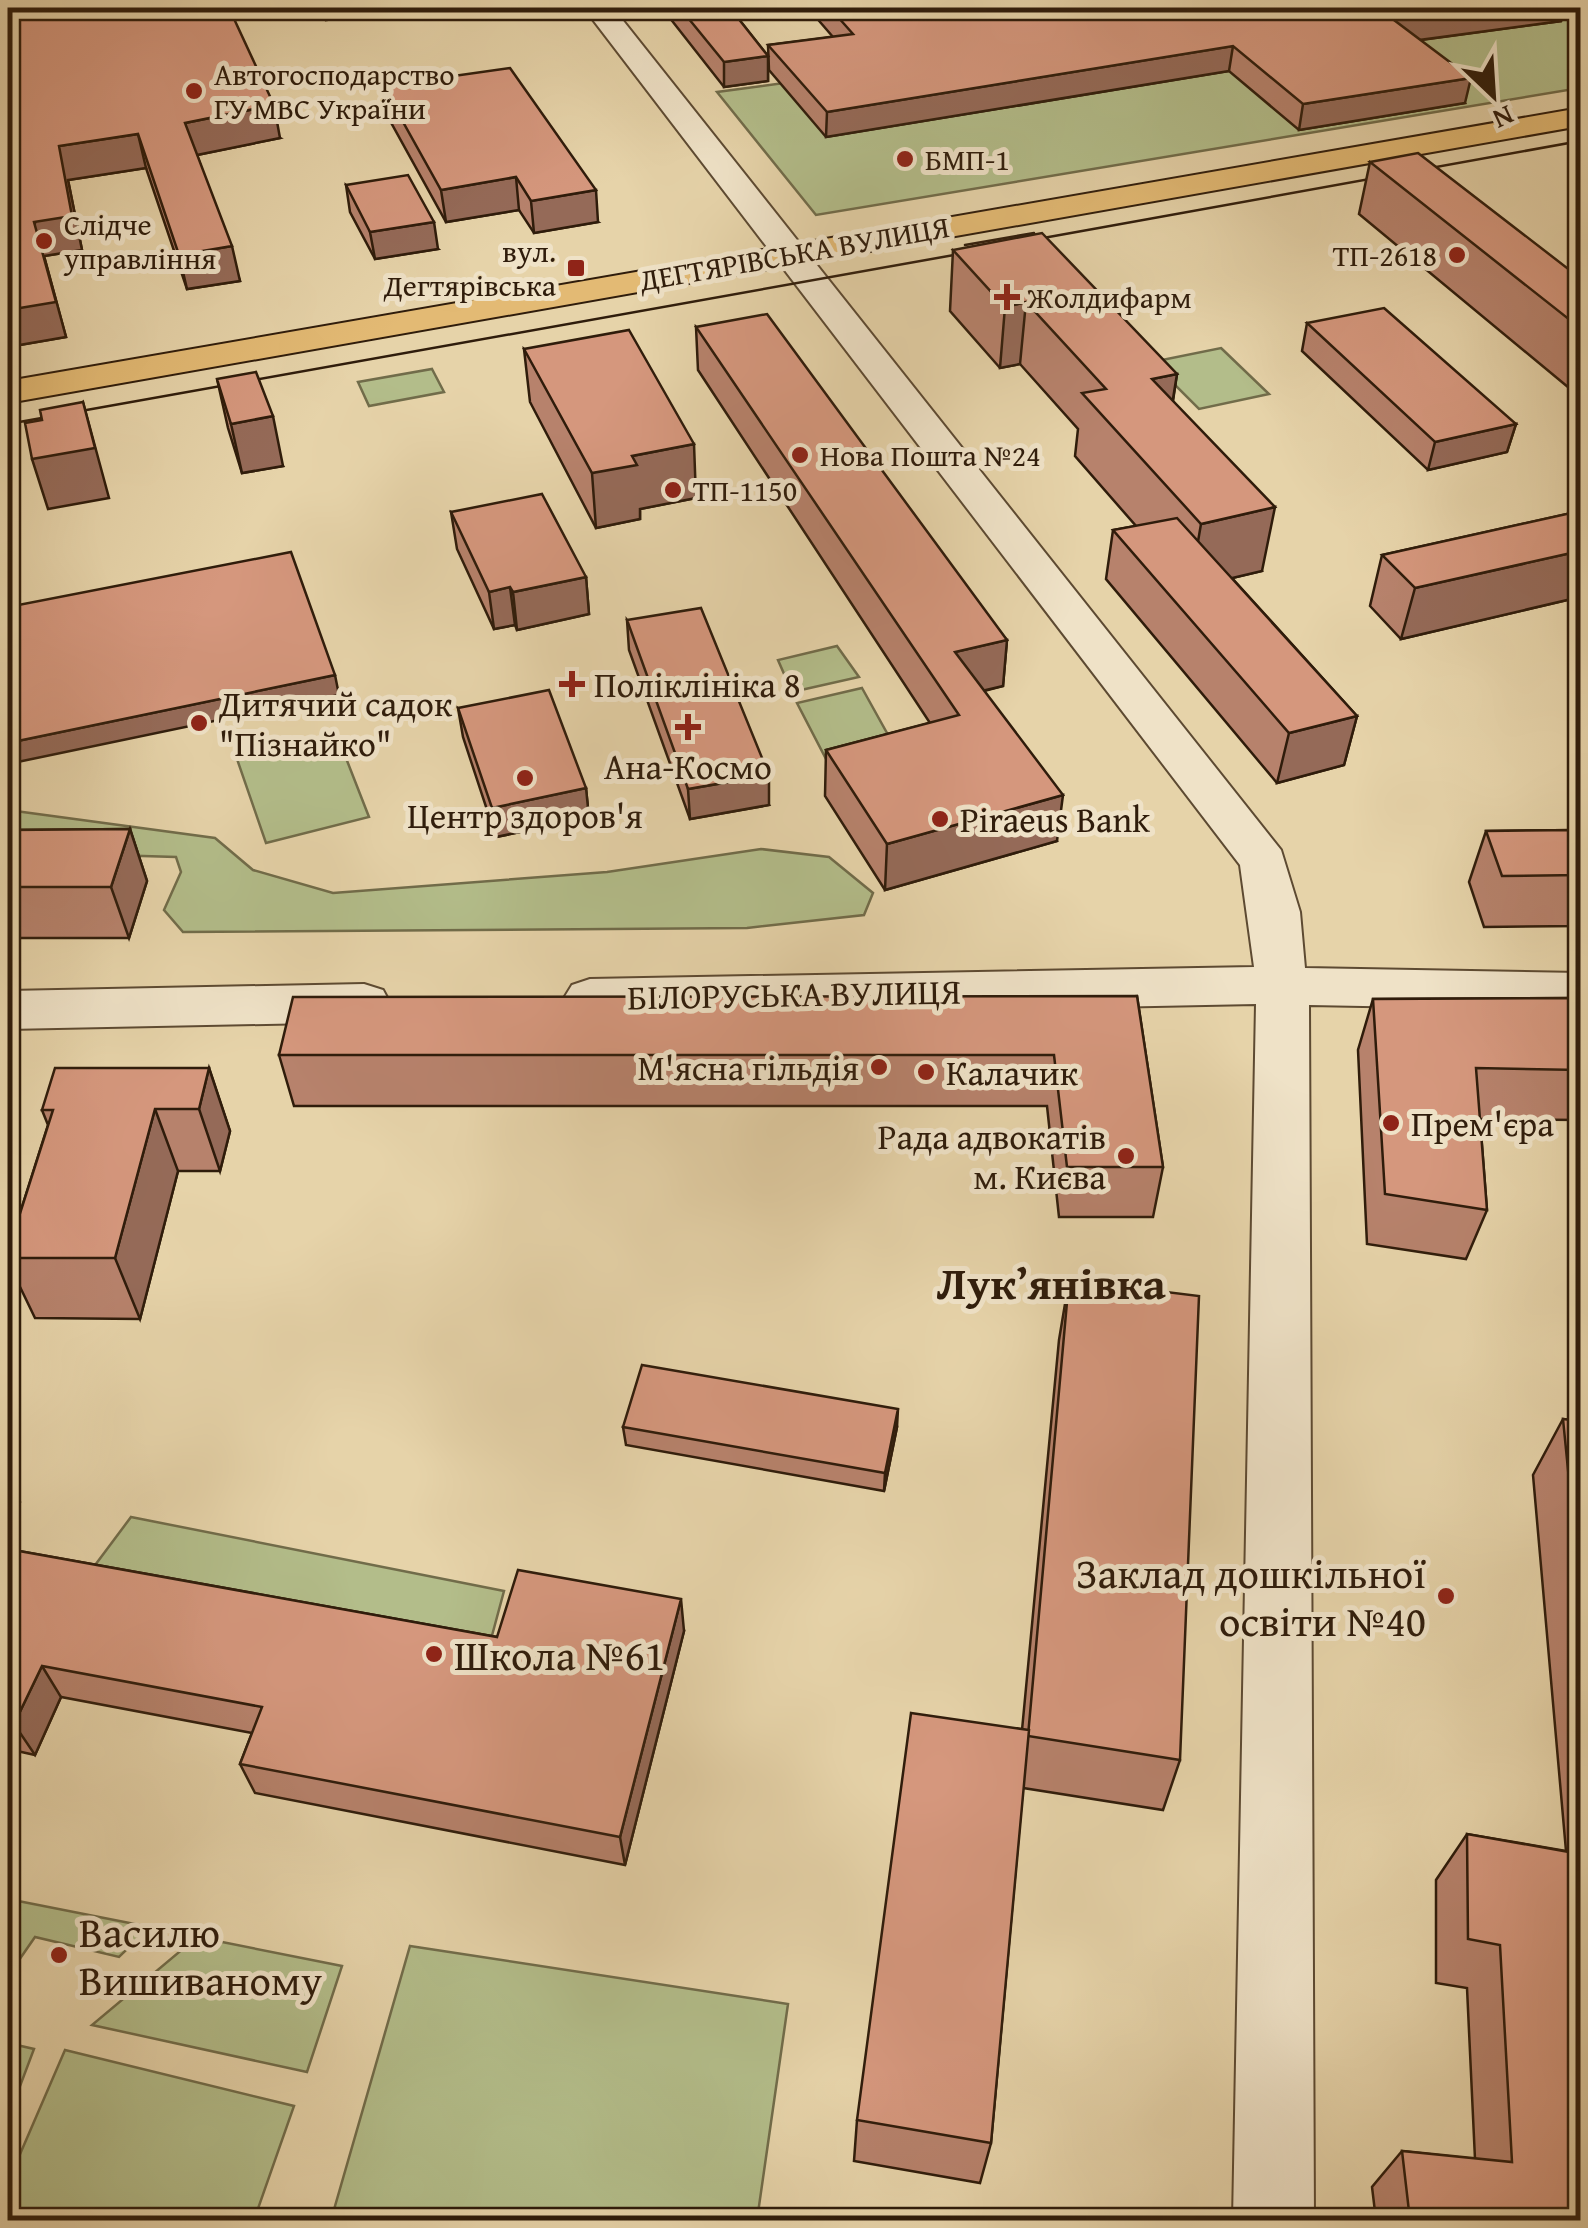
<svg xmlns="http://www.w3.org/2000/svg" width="1588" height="2228" font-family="'Gentium Book Plus',serif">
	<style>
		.green { fill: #b3bd8a; stroke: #716c4a; stroke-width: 2.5 }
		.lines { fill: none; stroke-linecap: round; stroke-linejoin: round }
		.minor-casing { stroke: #5d4a32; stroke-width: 4 }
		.major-casing { stroke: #2f1c0b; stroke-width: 4 }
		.minor { fill: #efe2c7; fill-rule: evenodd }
		.major { fill: #e3ba74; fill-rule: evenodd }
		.tram { stroke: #2f1c0b; stroke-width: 2.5 }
		.wall { fill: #b7826c; stroke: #2f1c0b; stroke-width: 2.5 }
		.shaded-wall { fill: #956a58; stroke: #2f1c0b; stroke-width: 2.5 }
		.building { fill: #d5977d; stroke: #2f1c0b; stroke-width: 2.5 }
		.poi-dot { fill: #8f2418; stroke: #efe2c7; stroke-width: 4 }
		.labels { text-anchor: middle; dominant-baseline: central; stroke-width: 10; stroke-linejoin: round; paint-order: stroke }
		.far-poi-label { font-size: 30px; fill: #2f1c0b; stroke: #efe2c7; text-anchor: start }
		.far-street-label { font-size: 30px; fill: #2f1c0b; stroke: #efe2c7 }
		.poi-label { font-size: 35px; fill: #2f1c0b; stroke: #efe2c7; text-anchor: start }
		.street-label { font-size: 35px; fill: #2f1c0b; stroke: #efe2c7 }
		.near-poi-label { font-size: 42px; fill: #2f1c0b; stroke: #efe2c7; text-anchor: start }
		.district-label { font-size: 45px; font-weight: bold; fill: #2f1c0b; stroke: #efe2c7 }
	</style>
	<rect width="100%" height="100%" fill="#e6d3a9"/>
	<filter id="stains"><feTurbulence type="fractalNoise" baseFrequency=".002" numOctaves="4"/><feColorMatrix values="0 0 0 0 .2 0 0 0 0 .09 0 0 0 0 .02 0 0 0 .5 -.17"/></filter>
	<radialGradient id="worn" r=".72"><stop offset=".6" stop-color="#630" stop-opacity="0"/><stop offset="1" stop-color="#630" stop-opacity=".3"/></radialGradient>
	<!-- green -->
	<g class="green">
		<path d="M862,8h708l10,7v73l-764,127 -99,-123 148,-20z"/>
		<path d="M1221,348l48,46 -70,15 -47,-47z"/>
		<path d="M432,369l12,23 -75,14 -11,-24z"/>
		<path d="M837,646l22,31 -67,15 -14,-32z"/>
		<path d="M862,688l45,81 -67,17 -43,-83z"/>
		<path d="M337,735l32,82 -103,26 -29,-84z"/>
		<path d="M8,810l207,28 38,32 80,23 274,-21 154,-23 68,8 44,36 -9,22 -117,13 -564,4 -19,-22 17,-38 -5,-15 -168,-5z"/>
		<path d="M131,1517l373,74 -17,63 -403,-74z"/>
		<path d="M8,1899l142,28 -31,30 -84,-20 -27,39z"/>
		<path d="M197,1937l145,29 -35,106 -215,-47z"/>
		<path d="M410,1946l378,58 -31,216h-426z"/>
		<path d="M8,2043l26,6 -26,69z"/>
		<path d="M65,2050l229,56 -40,114h-217l-29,-7v-31z"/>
	</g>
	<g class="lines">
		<!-- minor casing -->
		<g class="minor-casing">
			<g id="minor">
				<path d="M584,8h29l668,842 19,62 5,56 275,5v37l-271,-5 5,1215h-81l23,-1216 -666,13 -18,-6 -8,-13 8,-13 18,-6 664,-12 -14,-102z"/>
				<path d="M364,984l19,6 7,13 -7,13 -19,6 -356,7v-38z"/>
			</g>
		</g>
		<!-- major casing -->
		<g class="major-casing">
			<path id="major" d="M1580,108v18l-1572,277v-22z"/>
		</g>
		<!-- minor -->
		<use href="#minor" class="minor"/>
		<!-- major -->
		<use href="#major" class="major"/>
		<!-- tram -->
		<g class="tram">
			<path d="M1021,242l559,-101"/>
			<path d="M965,245l69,-12"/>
			<path d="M8,424l974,-174"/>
		</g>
	</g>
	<!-- wall -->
	<g class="wall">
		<path d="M8,8l272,130 -83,17 43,126 -53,8 -41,-121 -78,12 14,70 -38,6 22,81 -58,10z"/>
		<path d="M662,8h68l38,48v25l-44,6z"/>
		<path d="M808,8h757l-4,13 -140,19 44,63 -166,27 -70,-59 -403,66 -57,-67 -1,-25 65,-8z"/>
		<path d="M383,86l215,136 -64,11 -15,-23 -73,12 -58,-105z"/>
		<path d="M1370,162l210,116v119l-221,-183z"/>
		<path d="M346,185l92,64 -63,10 -25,-47z"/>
		<path d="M953,250l224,124 -4,27 89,170 -30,7 125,138 -13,49 -67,18 -171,-204 7,-49 23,-4 -61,-70 3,-27 -58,-65 -20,4 -50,-57z"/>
		<path d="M1307,323l209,101 -9,28 -79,18 -126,-119z"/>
		<path d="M696,327l311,313 -4,46 -19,5 73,150 -172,49 -60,-94 1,-46 104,-27 -232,-353z"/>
		<path d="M524,349l172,149 -56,11v10l-44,9 -66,-126z"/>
		<path d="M217,379l66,87 -41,7 -14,-45z"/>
		<path d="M1580,511v86l-179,42 -31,-33 12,-51z"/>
		<path d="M451,512l135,65 3,37 -72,16 -2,-5 -21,4 -37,-80z"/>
		<path d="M627,620l142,185 -79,14 -61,-169z"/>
		<path d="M458,708l128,80 3,30 -93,19 -33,-100z"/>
		<path d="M130,829l17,52 -18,57h-121v-108z"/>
		<path d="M1580,830v96l-96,1 -15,-45 17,-51z"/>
		<path d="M1137,996l26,171 -10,50h-94l-12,-111h-753l-15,-51z"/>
		<path d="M1580,998v122l-100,-1 7,91 -21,49 -99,-15 -9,-194 15,-51z"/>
		<path d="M209,1068l21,63 -10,40h-42l-38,148 -105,-1 -27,-56v-11l40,-126 -6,-15z"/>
		<path d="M1069,1280l111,480 -17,50 -140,-22 -32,355 -11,40 -126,-22 3,-41 165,-390 37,-390z"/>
		<path d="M1563,1419l17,2v799h-204l-4,-33 30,-36 73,8 -8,-171 -31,-5v-103l31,-46 99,17 -33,-376z"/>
		<path d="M623,1427h274l-13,64 -258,-46z"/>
		<path d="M8,1549l489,88 187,-6 -59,234 -370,-72 -15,-29 12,-31 -191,-36 -26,58 -27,-6z"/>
	</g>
	<!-- shaded-wall -->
	<g class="shaded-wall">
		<path d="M324,8h91l-89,12z"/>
		<path d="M1486,8h79l-4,13 -172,23 5,-24z"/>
		<path d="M1233,46l-4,25 -403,66 1,-25z"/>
		<path d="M768,56v25l-44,6v-25z"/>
		<path d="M1471,78l-6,25 -166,27 4,-26z"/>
		<path d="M274,105l6,33 -88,18 -7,-33z"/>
		<path d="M138,134l8,34 -78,12 14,70 -38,6 22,81 -58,10v-37l51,-164z"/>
		<path d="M516,177l3,33 -73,12 -5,-32z"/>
		<path d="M596,190l2,32 -64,11 -3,-32z"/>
		<path d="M434,222l4,27 -63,10 -5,-27z"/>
		<path d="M232,246l8,35 -53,8 -8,-34z"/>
		<path d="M1026,302l-6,62 -20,4 5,-61z"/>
		<path d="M1177,374l-10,62 -15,-57z"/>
		<path d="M83,402l26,96 -61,11 -16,-50z"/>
		<path d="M273,416l10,50 -41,7 -11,-49z"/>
		<path d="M1516,424l-9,28 -79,18 7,-28z"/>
		<path d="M694,444l2,54 -56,11v10l-44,9 -4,-55 40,-17z"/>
		<path d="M1275,507l-13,64 -72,17 11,-64z"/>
		<path d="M1580,551v46l-179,42 14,-51z"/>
		<path d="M586,577l3,37 -72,16 -4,-38z"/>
		<path d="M510,587l5,38 -21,4 -5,-37z"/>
		<path d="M1007,640l-4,46 -51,12 3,-46z"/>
		<path d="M335,675l4,20 -331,69v-21z"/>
		<path d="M1357,716l-13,49 -67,18 12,-50z"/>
		<path d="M769,775v30l-79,14 -2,-30z"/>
		<path d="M586,788l3,30 -93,19 -4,-29z"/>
		<path d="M1063,795l-6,46 -172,49 2,-46z"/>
		<path d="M130,829l17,52 -18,57 -18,-51z"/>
		<path d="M209,1068l21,63 -10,40 -21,-62z"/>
		<path d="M155,1109l23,62 -38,148 -25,-61z"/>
		<path d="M898,1409l-1,18 -13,64 1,-18z"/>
		<path d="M8,1480l12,22 -12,26z"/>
		<path d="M681,1599l3,32 -59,234 -5,-28z"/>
		<path d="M42,1666l19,31 -26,58 -21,-31z"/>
	</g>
	<!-- building -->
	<g class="building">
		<path d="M8,8h221l45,97 -89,18 47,123 -53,9 -41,-121 -79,12 13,70 -38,6 22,80 -48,8z"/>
		<path d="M680,8h50l38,48 -44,6z"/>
		<path d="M830,8h656l-92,12 77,58 -168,26 -70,-58 -406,66 -59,-67 85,-11z"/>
		<path d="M510,68l86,122 -65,11 -15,-24 -75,13 -58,-104z"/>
		<path d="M1418,153l162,125v50l-210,-166z"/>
		<path d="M408,175l26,47 -64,10 -24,-47z"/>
		<path d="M1042,233l135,141 -25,5 123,128 -74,17 -119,-131 24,-4 -80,-87 -21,5 -52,-57z"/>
		<path d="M1384,308l132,116 -81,18 -128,-119z"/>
		<path d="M767,314l240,326 -52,12 108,143 -176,49 -61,-94 133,-35 -263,-388z"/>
		<path d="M629,330l65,114 -62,12 5,9 -45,8 -68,-124z"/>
		<path d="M256,372l17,44 -42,8 -14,-45z"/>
		<path d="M83,402l12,46 -63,11 -7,-36 17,-3 -2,-10z"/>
		<path d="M542,494l44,83 -73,15 -3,-5 -21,5 -38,-80z"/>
		<path d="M1580,511v40l-165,37 -33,-33z"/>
		<path d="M1177,518l180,198 -68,17 -176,-203z"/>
		<path d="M291,552l44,123 -327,68v-136z"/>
		<path d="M701,608l68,167 -81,14 -61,-169z"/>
		<path d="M549,690l37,98 -94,20 -34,-100z"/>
		<path d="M130,829l-19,58h-103v-57z"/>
		<path d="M1580,830v45l-78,1 -16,-45z"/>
		<path d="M1137,996l26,171h-96l-13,-112h-775l14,-58z"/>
		<path d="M1580,998v72l-104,-2 11,142 -102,-16 -12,-195z"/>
		<path d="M55,1068h154l-10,41h-44l-40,149h-107v-7l45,-141h-11z"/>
		<path d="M1069,1280l130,16 -19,464 -152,-24z"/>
		<path d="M642,1365l256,44 -13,64 -262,-46z"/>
		<path d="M1563,1419l17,2v170z"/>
		<path d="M8,1549l489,88 21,-67 163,29 -61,238 -380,-73 22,-57 -220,-41 -28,58 -6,-1z"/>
		<path d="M911,1713l118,17 -38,413 -134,-23z"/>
		<path d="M1467,1834l113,20v366h-170l-8,-69 110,11 -12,-217 -32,-6z"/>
	</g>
	<!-- markers -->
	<g class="poi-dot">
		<circle cx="194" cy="91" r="10"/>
		<circle cx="905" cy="159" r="10"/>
		<circle cx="44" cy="241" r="10"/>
		<circle cx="1457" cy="255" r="10"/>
		<rect x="566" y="258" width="20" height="20" rx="5"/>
		<path d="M1002 282h10v10h10v10h-10v10h-10v-10h-10v-10h10z"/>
		<circle cx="800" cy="455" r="10"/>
		<circle cx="673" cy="490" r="10"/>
		<path d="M567 669h10v10h10v10h-10v10h-10v-10h-10v-10h10z"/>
		<circle cx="199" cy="723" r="10"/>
		<path d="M683 712h10v10h10v10h-10v10h-10v-10h-10v-10h10z"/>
		<circle cx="525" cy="778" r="10"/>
		<circle cx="940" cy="819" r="10"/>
		<circle cx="879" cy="1067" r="10"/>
		<circle cx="926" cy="1072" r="10"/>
		<circle cx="1391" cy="1123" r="10"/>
		<circle cx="1126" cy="1156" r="10"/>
		<circle cx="1446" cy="1596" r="10"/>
		<circle cx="434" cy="1654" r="10"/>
		<circle cx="59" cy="1955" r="10"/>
	</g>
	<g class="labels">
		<!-- far-poi labels -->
		<g class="far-poi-label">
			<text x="214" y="74">Автогосподарство<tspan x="214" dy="34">ГУ МВС України</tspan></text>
			<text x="925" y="159">БМП-1</text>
			<text x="64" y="224">Слідче<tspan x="64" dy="34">управління</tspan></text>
			<text x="556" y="251" text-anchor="end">вул.<tspan x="556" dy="34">Дегтярівська</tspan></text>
			<text x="1437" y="255" text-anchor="end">ТП-2618</text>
			<text x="1027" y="297">Жолдифарм</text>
			<text x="820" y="455">Нова Пошта №24</text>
			<text x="693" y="490">ТП-1150</text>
		</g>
		<!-- far-street labels -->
		<g class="far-street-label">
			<text transform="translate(794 253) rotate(-10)">ДЕГТЯРІВСЬКА ВУЛИЦЯ</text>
		</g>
		<!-- poi labels -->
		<g class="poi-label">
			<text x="594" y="684">Поліклініка 8</text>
			<text x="219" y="703">Дитячий садок<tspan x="219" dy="40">"Пізнайко"</tspan></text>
			<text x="688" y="766" text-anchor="middle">Ана-Космо</text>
			<text x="525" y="815" text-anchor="middle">Центр здоров'я</text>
			<text x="960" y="819">Piraeus Bank</text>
			<text x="859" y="1067" text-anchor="end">М'ясна гільдія</text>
			<text x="946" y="1072">Калачик</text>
			<text x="1411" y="1123">Прем'єра</text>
			<text x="1106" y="1136" text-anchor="end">Рада адвокатів<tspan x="1106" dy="40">м. Києва</tspan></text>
		</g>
		<!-- street labels -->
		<g class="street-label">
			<text transform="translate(794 994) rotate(-1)">БІЛОРУСЬКА ВУЛИЦЯ</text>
		</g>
		<!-- near-poi labels -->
		<g class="near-poi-label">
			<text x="1426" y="1572" text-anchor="end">Заклад дошкільної<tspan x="1426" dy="48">освіти №40</tspan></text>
			<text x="454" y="1654">Школа №61</text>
			<text x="79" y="1931">Василю<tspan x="79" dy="48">Вишиваному</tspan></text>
		</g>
		<!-- district labels -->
		<g class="district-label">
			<text x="1051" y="1282">Лукʼянівка</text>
		</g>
	</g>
	<!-- margin -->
	<rect width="1588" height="2228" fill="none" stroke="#e6d3a9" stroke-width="40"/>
	<rect x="10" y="10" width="1568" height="2208" fill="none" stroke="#2f1c0b" stroke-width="5"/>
	<rect x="20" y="20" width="1548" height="2188" fill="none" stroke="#2f1c0b" stroke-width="2.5"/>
	<!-- north arrow -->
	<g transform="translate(1493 95) rotate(155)" stroke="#efe2c7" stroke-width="8" paint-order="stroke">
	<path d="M0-8L18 38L0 25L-18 38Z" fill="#2f1c0b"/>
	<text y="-15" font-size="28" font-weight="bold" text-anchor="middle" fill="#2f1c0b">N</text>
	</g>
	<rect width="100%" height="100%" filter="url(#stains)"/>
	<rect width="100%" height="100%" fill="url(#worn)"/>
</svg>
